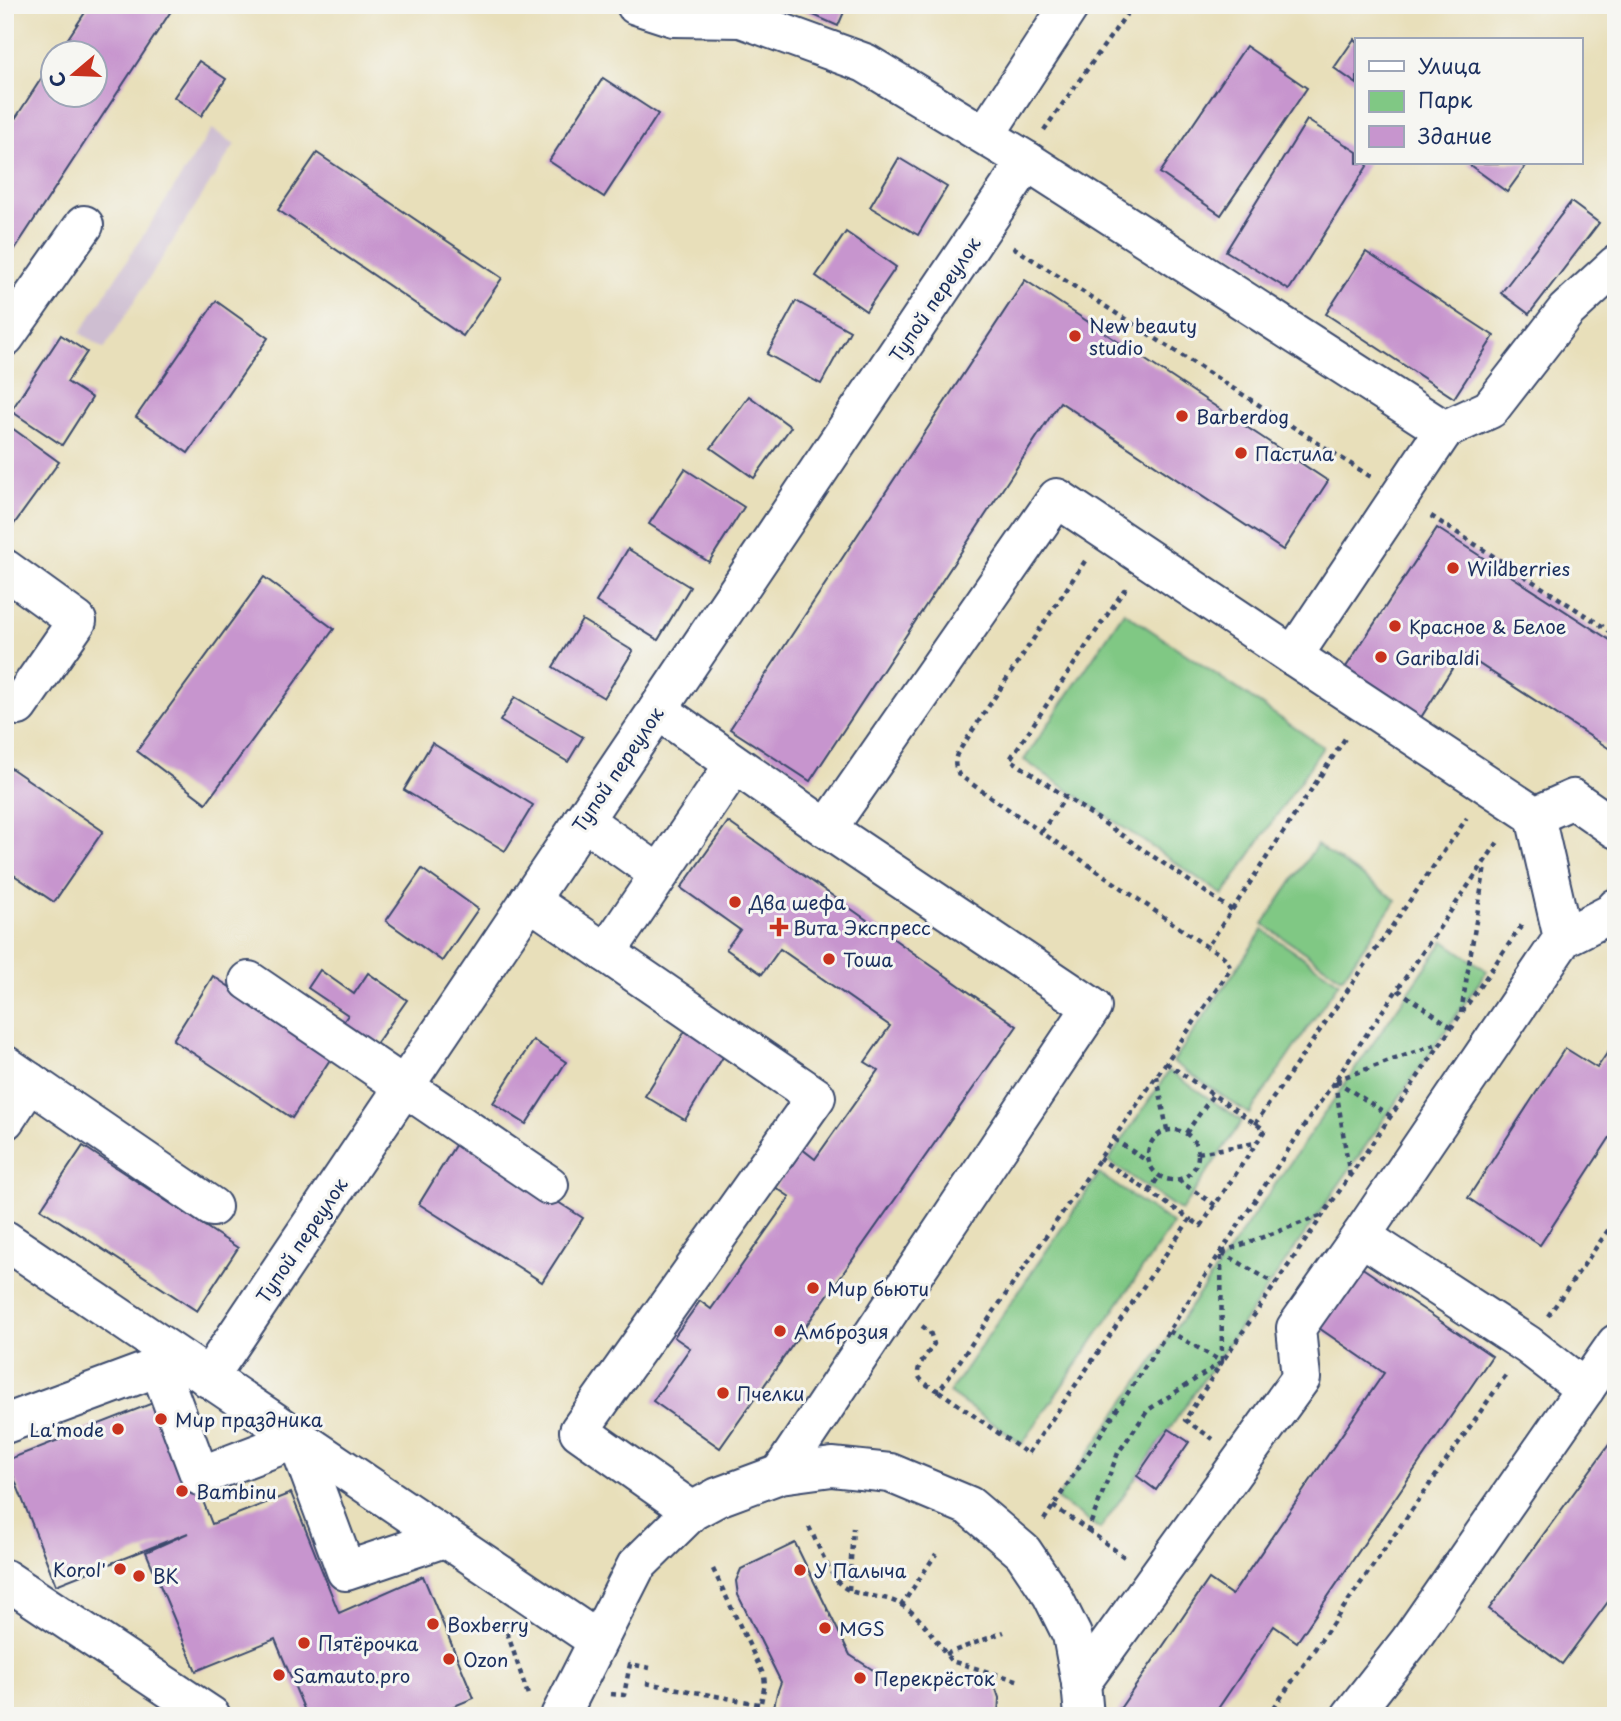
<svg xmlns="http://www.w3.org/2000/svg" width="1621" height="1721" font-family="'Playpen Sans',sans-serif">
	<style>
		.industrial { fill: #cebed1 }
		.green { fill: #80c884; stroke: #4e7c71; stroke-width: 2 }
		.building { fill: #c795ce }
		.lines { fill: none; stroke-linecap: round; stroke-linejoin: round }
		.minor-casing { stroke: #3a496c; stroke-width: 42 }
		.path { stroke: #3a496c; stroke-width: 4.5; stroke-dasharray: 5 5; stroke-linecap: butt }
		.minor { stroke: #fff; stroke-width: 38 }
		.poi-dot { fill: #c8321e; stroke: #f6f6f2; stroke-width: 2.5 }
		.labels { text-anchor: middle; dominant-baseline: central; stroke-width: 6; stroke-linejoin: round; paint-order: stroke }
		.street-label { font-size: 19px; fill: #1b2f5e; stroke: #f6f6f2 }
		.poi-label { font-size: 19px; fill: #1b2f5e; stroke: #f6f6f2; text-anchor: start }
	</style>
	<rect width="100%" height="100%" fill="#f6f6f2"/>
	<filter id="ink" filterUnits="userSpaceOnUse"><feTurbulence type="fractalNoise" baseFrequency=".0143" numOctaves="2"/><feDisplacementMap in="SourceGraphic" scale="14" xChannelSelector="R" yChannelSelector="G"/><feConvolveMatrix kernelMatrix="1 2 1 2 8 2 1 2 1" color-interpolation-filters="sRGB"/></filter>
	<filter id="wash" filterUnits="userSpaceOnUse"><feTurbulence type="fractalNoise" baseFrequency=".00686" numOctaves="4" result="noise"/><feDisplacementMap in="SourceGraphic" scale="28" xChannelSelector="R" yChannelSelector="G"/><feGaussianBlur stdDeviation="1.57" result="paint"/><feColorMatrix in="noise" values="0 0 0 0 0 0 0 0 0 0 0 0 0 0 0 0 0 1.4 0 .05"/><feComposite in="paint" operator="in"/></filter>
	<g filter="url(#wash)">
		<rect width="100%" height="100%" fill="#e8dfba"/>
		<!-- industrial -->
		<path class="industrial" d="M212,129l23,15 -131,205 -24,-16z"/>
		<!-- green -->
		<g class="green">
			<path d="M1124,612l199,135 -100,148 -199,-135z"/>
			<path d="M1317,845l79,55 -54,78 -79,-54z"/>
			<path d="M1263,930l76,52 -90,132 -76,-52z"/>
			<path d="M1444,941l43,30 -387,558 -43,-30z"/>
			<path d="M1169,1071l73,50 -61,90 -73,-50z"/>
			<path d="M1099,1174l74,50 -151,220 -73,-51z"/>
		</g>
		<g id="blocks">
			<!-- building -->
			<g class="building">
				<path d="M90,5h85l-170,259v-151l10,6 37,-57v32h42v-42h-35z"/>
				<path d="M791,5h56l-9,21z"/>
				<path d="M1354,39l3,3v42l-23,-16z"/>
				<path d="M1246,46l61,42 -86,127 -61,-42z"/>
				<path d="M199,61l27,18 -25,37 -27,-19z"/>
				<path d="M603,78l55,36 -54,83 -55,-36z"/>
				<path d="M1307,120l50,32v11h12l-80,127 -63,-39z"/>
				<path d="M317,153l185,125 -39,58 -185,-126z"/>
				<path d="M899,158l48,29 -29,48 -48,-28z"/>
				<path d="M1467,163h61l-21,29z"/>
				<path d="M1571,202l28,21 -70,91 -28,-21z"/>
				<path d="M846,232l50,35 -30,44 -50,-35z"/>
				<path d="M1366,252l128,84 -40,62 -128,-84z"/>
				<path d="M1025,280l303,201 -45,69 -223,-148 -250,379 -80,-52z"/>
				<path d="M216,301l52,37 -80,115 -52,-36z"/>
				<path d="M796,301l54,30 -29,53 -54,-30z"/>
				<path d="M61,335l26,17 -20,30 25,16 -30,47 -51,-34z"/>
				<path d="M749,396l42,31 -37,51 -43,-30z"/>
				<path d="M5,423l54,39 -50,69 -4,-3z"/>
				<path d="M685,469l59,38 -35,55 -60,-38z"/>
				<path d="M1437,528l179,116v109l-154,-100 -42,66 -76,-49z"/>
				<path d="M628,549l62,38 -32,53 -62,-38z"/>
				<path d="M264,577l70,52 -128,174 -69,-52z"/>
				<path d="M582,620l51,31 -29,47 -51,-31z"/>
				<path d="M515,697l68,40 -15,25 -68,-41z"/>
				<path d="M432,743l101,62 -28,46 -101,-61z"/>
				<path d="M5,764l98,67 -49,71 -49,-33z"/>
				<path d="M728,822l289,204 -297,422 -67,-47 37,-53 -16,-11 26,-36 11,8 79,-112 -15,-10 27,-38 13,10 63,-89 -13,-8 25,-36 -110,-77 -18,25 -36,-25 14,-19 -59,-42z"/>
				<path d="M422,869l56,40 -36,52 -56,-40z"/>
				<path d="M320,970l34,24 14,-21 39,27 -36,51 -32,-23 9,-13 -40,-27z"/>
				<path d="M213,976l120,79 -41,63 -119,-78z"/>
				<path d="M687,1028l39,24 -41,68 -40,-24z"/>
				<path d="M533,1040l33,22 -40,62 -33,-21z"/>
				<path d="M1616,1040v88l-76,117 -72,-47 97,-150 32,20z"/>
				<path d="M459,1139l124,79 -41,64 -123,-78z"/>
				<path d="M83,1146l155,102 -41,63 -156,-102z"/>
				<path d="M1358,1265l134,91 -195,286 -23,-16 -61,90h-98l94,-137 23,16 152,-222 -68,-47z"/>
				<path d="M163,1399l49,125 79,-31 48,120 84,-37 51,122 -44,18h-123l-32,-77 -79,32 -50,-119 42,-19 -132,52 -49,-125z"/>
				<path d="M1169,1429l20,13 -33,48 -19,-14z"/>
				<path d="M1616,1435v156l-54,73 -73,-55z"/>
				<path d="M795,1543l55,112 23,15 10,13 104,-3 8,6 4,12 -1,18h-226l5,-23 4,-11 -43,-87 -2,-14 5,-12z"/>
			</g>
		</g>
	</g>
	<g filter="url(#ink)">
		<use href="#blocks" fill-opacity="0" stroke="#3a496c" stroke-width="2"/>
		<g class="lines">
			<!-- minor casing -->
			<g class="minor-casing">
				<g id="minor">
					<path d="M636,5l37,12 68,1 124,45 162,98 417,269 46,-21 76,-98 50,-46"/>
					<path d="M985,135l85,-130"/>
					<path d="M5,337l79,-112"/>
					<path d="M1444,430l-151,226 242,160 38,-17 43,30"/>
					<path d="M5,569l72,52 -59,85"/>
					<path d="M658,710l169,119 230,-331 236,158"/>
					<path d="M1535,816l28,122"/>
					<path d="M583,820l76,54"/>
					<path d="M529,900l287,197 -237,334 113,80"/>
					<path d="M606,953l128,-188"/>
					<path d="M249,981l300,204"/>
					<path d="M5,1065l207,142"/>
					<path d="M5,1120l25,-38"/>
					<path d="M1361,1236l202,-298 49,-25 4,-5"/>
					<path d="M5,1240l592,400"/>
					<path d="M159,1367l41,109 97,-37 49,132 98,-33"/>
					<path d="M208,1378l819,-1217"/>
					<path d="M5,1424l175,-65"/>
					<path d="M780,1474l312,-467 -265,-178"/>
					<path d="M5,1579l206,137"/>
					<path d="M1081,1683l220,-305 -5,-50 65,-92 167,109 57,44"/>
					<path d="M560,1716l76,-150 56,-55 26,-14 62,-23 52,-7 58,6 79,33 54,46 29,43 20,40 9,48 3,33"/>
					<path d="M1351,1716l58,-74 207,-298"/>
				</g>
			</g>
			<!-- path -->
			<g class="path">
				<path d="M1044,130l89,-125"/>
				<path d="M1013,247l358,230"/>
				<path d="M1431,516l185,119"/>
				<path d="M1085,561l-128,193c-3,8 -2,13 2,21l248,172 25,-37 -222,-151 114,-169 3,1"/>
				<path d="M1041,832l25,-35"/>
				<path d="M1232,910l114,-173"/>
				<path d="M1398,990l55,38"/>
				<path d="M1461,1013l24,-147"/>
				<path d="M1166,1063l99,67 -64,96 -11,-7"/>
				<path d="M1157,1076l10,54"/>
				<path d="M1336,1080l107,-38"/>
				<path d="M1336,1081l56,36"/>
				<path d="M1335,1082l15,95"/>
				<path d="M1255,1124l212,-306"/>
				<circle cx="1173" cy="1155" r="25"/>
				<path d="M1186,1133l27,-38"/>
				<path d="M1114,1139l33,22"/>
				<path d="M1198,1153l57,-10"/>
				<path d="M1178,1180l37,25"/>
				<path d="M1149,1192l10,-16"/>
				<path d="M1222,1252l101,-37"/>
				<path d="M1548,1316l68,-97"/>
				<path d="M922,1326l8,6 4,12c-16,24 -28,32 5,47l291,-421c-1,-14 -12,-17 -23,-23"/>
				<path d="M1169,1331l53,31 -37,58 28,19"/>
				<path d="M1222,1361l-1,-109 55,32"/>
				<path d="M939,1391l89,63 162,-235 -91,-61"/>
				<path d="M1053,1506l35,24 30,-77 30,-43 74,-48 300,-437"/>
				<path d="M1044,1520l262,-397 194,-284"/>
				<path d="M809,1527c7,13 21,48 31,57 12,12 36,11 51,16 28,10 43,39 60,61l69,20"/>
				<path d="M1088,1530l39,29"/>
				<path d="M713,1569l51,107 1,8 -7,32"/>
				<path d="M849,1590l4,-62"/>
				<path d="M901,1606l35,-52"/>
				<path d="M504,1623l25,75"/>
				<path d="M946,1654l58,-22"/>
				<path d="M646,1683l113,21"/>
				<path d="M611,1694l13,1 6,-31 20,4"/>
				<path d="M1268,1716l238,-341"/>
			</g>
			<!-- minor -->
			<use href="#minor" class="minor"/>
		</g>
	</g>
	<!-- markers -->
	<g class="poi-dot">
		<circle cx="1075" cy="336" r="7"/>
		<circle cx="1182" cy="416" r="7"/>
		<circle cx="1241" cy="453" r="7"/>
		<circle cx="1453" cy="568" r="7"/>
		<circle cx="1395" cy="626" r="7"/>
		<circle cx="1381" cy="657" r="7"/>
		<circle cx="735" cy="902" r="7"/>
		<path d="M775.5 916.5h7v7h7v7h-7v7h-7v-7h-7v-7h7z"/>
		<circle cx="829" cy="959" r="7"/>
		<circle cx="813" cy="1288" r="7"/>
		<circle cx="780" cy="1331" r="7"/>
		<circle cx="723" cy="1393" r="7"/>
		<circle cx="161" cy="1419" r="7"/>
		<circle cx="118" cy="1429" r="7"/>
		<circle cx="182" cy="1491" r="7"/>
		<circle cx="120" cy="1569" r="7"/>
		<circle cx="800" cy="1570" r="7"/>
		<circle cx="139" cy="1576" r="7"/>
		<circle cx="433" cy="1624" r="7"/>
		<circle cx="825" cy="1628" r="7"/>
		<circle cx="304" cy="1643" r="7"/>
		<circle cx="449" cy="1659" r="7"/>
		<circle cx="279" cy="1675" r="7"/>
		<circle cx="860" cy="1678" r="7"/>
	</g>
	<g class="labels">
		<!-- street labels -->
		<g class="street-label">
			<text transform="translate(934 299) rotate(-56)">Тупой переулок</text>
			<text transform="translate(617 769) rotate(-56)">Тупой переулок</text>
			<text transform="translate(301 1240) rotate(-56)">Тупой переулок</text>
		</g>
		<!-- poi labels -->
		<g class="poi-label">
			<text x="1089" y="325">New beauty<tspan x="1089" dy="22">studio</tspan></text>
			<text x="1196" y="416">Barberdog</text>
			<text x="1255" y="453">Пастила</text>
			<text x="1467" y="568">Wildberries</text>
			<text x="1409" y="626">Красное &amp; Белое</text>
			<text x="1395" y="657">Garibaldi</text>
			<text x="749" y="902">Два шефа</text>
			<text x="793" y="927">Вита Экспресс</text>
			<text x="843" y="959">Тоша</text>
			<text x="827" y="1288">Мир бьюти</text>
			<text x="794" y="1331">Амброзия</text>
			<text x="737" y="1393">Пчелки</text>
			<text x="175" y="1419">Мир праздника</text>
			<text x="104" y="1429" text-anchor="end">La'mode</text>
			<text x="196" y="1491">Bambinu</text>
			<text x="106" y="1569" text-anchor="end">Korol'</text>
			<text x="814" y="1570">У Палыча</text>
			<text x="153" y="1576">ВК</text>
			<text x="447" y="1624">Boxberry</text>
			<text x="839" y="1628">MGS</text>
			<text x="318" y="1643">Пятёрочка</text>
			<text x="463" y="1659">Ozon</text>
			<text x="293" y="1675">Samauto.pro</text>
			<text x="874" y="1678">Перекрёсток</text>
		</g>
	</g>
	<!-- margin -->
	<rect width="1621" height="1721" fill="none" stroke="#f6f6f2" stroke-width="28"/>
	<!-- legend -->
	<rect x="1355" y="38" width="228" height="126" fill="#f6f6f2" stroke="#9ea6b7" stroke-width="2"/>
	<rect x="1369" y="61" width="35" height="10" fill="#ffffff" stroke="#9ea6b7" stroke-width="2"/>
	<text x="1418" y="74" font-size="21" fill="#1b2f5e">Улица</text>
	<rect x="1369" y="91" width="35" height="21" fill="#80c884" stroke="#9ea6b7" stroke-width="2"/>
	<text x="1418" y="108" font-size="21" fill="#1b2f5e">Парк</text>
	<rect x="1369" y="126" width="35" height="21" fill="#c795ce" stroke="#9ea6b7" stroke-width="2"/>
	<text x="1418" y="144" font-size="21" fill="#1b2f5e">Здание</text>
	<!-- north arrow -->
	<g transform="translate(74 74) rotate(251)"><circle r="33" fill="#f6f6f2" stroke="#9ea6b7" stroke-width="2"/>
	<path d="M0-5L12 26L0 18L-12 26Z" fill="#c8321e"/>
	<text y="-10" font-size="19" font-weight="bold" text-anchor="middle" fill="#1b2f5e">С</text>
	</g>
</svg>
